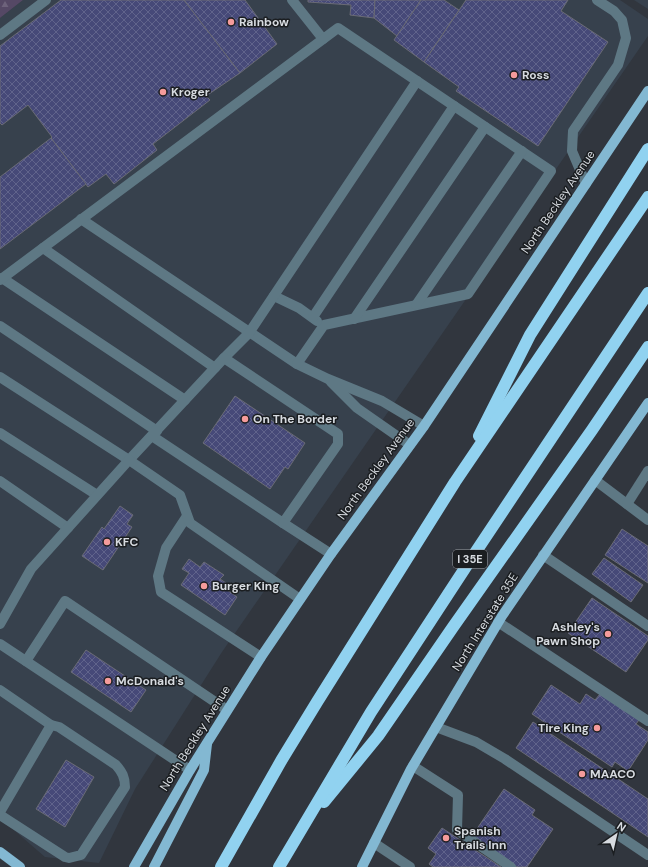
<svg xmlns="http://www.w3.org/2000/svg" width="648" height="867" font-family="'DM Sans',sans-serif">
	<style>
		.built { fill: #37414d }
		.forest { fill: url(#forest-firs) }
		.building { fill: url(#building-cross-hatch); stroke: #6a6b75 }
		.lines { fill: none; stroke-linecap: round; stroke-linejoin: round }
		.minor { stroke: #5e7884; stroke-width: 10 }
		.major { stroke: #83b8d2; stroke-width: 10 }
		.highway { stroke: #91d2f0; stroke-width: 12 }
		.poi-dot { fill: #f59b9b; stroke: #1b1e21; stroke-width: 1.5 }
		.labels { text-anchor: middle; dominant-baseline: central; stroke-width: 3; stroke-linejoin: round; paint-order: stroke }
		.shield { fill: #1b1e21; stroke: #9fa2a7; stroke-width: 1 }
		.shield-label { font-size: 11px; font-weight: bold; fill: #d7dbe0 }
		.poi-label { font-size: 12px; font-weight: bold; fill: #d7dbe0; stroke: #1b1e21; text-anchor: start }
		.street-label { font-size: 12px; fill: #d7dbe0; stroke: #1b1e21 }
	</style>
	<defs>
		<pattern id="forest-firs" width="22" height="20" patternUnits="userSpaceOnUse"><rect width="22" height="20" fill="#554865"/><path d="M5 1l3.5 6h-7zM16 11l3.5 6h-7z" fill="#6d627b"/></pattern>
		<pattern id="building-cross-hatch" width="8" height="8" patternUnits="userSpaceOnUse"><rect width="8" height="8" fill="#464978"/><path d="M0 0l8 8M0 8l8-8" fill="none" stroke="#60638b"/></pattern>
	</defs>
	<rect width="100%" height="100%" fill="#31363e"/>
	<!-- built -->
	<g class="built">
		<path d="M23,0h597l28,19v17l-426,616 -87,137 -36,74 -54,-6 -45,-39v-800z"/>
		<path d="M634,0h14v9z"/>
	</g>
	<!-- forest -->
	<path class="forest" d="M0,0h23l-23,18z"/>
	<!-- building -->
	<g class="building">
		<path d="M61,0h123l56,73 -34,23 4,4 -57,44 4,6 -43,34 -8,-10 -18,13 -37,-49 1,-1 -24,-32 -26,20 -2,-2v-77z"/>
		<path d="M184,0h61l32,44 -37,29z"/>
		<path d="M308,0h67l-1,18 -24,-3 1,-10 -43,-3z"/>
		<path d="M375,0h46l-24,36 -23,-18z"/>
		<path d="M421,0h23l15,10 -35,52 -30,-22z"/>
		<path d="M466,0h102l-7,11 47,31 -70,104 -82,-55 3,-4 -35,-25z"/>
		<path d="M51,138l35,46 -86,65v-72z"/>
		<path d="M235,396l70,47 -17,26 -3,-2 -15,22 -67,-46z"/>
		<path d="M120,506l13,9 -6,9 5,3 -29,43 -21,-14 20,-29 2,2z"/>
		<path d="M622,529l26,17v37l-43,-28z"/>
		<path d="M604,558l39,27 -12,17 -39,-28z"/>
		<path d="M189,559l11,8 4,-5 20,13 -4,4 6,4 -3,4 14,10 -12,18 -44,-30 8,-12 -7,-4z"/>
		<path d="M592,598l56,38v4l-22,32 -58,-39z"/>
		<path d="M86,650l60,40 -15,22 -60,-40z"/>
		<path d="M551,685l29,19 6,-10 9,6 5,-6 39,26 -3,4 12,8v8l-20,31 -13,-9 -3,5 -80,-53z"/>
		<path d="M533,722l115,77v38l-132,-89z"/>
		<path d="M66,760l28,17 -29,50 -29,-18z"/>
		<path d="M504,789l31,21 -3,5 21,14 -26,38h-10l-45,-31z"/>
		<path d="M442,828l59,39h-68l-4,-3 7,-10 -8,-6z"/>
	</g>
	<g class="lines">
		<!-- minor -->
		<g class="minor">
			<path d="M292,0l31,39"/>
			<path d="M0,35l46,-35"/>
			<path d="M586,184l-14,-33 1,-20 45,-66 8,-27 -4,-18 -8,-9 -17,-11"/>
			<path d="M81,219l216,145 31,15 54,22 42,25"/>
			<path d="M43,248l172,120"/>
			<path d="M2,278l183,122"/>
			<path d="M0,280l338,-252 213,143 -83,123 -144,31 -27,39"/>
			<path d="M274,296l25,12 18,13"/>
			<path d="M416,305l106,-154"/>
			<path d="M313,317l141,-211"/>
			<path d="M354,319l131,-192"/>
			<path d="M0,326l157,105"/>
			<path d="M224,358l25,-25 168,-252"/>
			<path d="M0,377l129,83 95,-102 114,76v10l-55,79 -131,-87"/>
			<path d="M331,382l26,26 53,37"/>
			<path d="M0,433l97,62"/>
			<path d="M595,480l53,40"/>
			<path d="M0,481l68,47"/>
			<path d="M627,504l21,-33"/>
			<path d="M187,516l-21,32 -8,28 3,16 100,65"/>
			<path d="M283,523l48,31"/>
			<path d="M543,555l105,71"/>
			<path d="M498,622l150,99"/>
			<path d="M0,624l31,-55 98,-109 51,35 10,28 110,76"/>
			<path d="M0,644l190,126"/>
			<path d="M26,661l39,-60 162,109"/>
			<path d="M0,690l51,35 -51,87"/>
			<path d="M436,727l40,15 29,17 143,96"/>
			<path d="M413,766l45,29 -1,35 54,37"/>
			<path d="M0,815l65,42 4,1 12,-3 44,-68c0,-10 -3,-15 -9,-22l-57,-38 -8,-2"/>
			<path d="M374,843l36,24"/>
		</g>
		<!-- major -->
		<g class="major">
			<path d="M0,852l20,15"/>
			<path d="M134,867l56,-97 71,-113 70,-103 93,-128 224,-335"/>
			<path d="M154,867l50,-97 3,-26"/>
			<path d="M362,867l49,-98 91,-153 146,-213"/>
		</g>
		<!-- highway -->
		<g class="highway">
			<path d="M479,436l51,-101 118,-186"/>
			<path d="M324,802l54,-66 75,-109 139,-197 56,-83"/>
			<path d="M221,867l60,-106 36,-59 138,-220 193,-285"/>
			<path d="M279,867l92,-155 102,-156 175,-263"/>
		</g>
	</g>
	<!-- markers -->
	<g class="poi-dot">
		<circle cx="231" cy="22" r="4"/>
		<circle cx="514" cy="75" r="4"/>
		<circle cx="163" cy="92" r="4"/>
		<circle cx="245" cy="419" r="4"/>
		<circle cx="107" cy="542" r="4"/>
		<circle cx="204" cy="586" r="4"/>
		<circle cx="608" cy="634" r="4"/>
		<circle cx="108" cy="681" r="4"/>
		<circle cx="597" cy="728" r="4"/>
		<circle cx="582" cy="774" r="4"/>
		<circle cx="446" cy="838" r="4"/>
	</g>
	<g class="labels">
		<!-- shield labels -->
		<rect class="shield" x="453" y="550" width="34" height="18" rx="3"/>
		<g class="shield-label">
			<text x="470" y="559">I 35E</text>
		</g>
		<!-- poi labels -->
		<g class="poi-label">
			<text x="239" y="22">Rainbow</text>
			<text x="522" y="75">Ross</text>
			<text x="171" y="92">Kroger</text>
			<text x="253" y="419">On The Border</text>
			<text x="115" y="542">KFC</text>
			<text x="212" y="586">Burger King</text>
			<text x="600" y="627" text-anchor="end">Ashley's<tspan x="600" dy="14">Pawn Shop</tspan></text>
			<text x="116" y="681">McDonald's</text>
			<text x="589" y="728" text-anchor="end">Tire King</text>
			<text x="590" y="774">MAACO</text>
			<text x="454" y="831">Spanish<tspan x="454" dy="14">Trails Inn</tspan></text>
		</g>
		<!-- street labels -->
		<g class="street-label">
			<text transform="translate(558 202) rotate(-56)">North Beckley Avenue</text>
			<text transform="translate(376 469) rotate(-54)">North Beckley Avenue</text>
			<text transform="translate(485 622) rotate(-58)">North Interstate 35E</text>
			<text transform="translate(195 738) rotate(-58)">North Beckley Avenue</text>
		</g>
	</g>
	<!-- north arrow -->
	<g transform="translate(616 835) rotate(34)" stroke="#1b1e21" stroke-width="3" paint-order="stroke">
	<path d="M0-3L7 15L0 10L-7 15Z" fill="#d7dbe0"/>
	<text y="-6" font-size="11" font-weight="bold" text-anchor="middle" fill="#d7dbe0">N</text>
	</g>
</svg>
